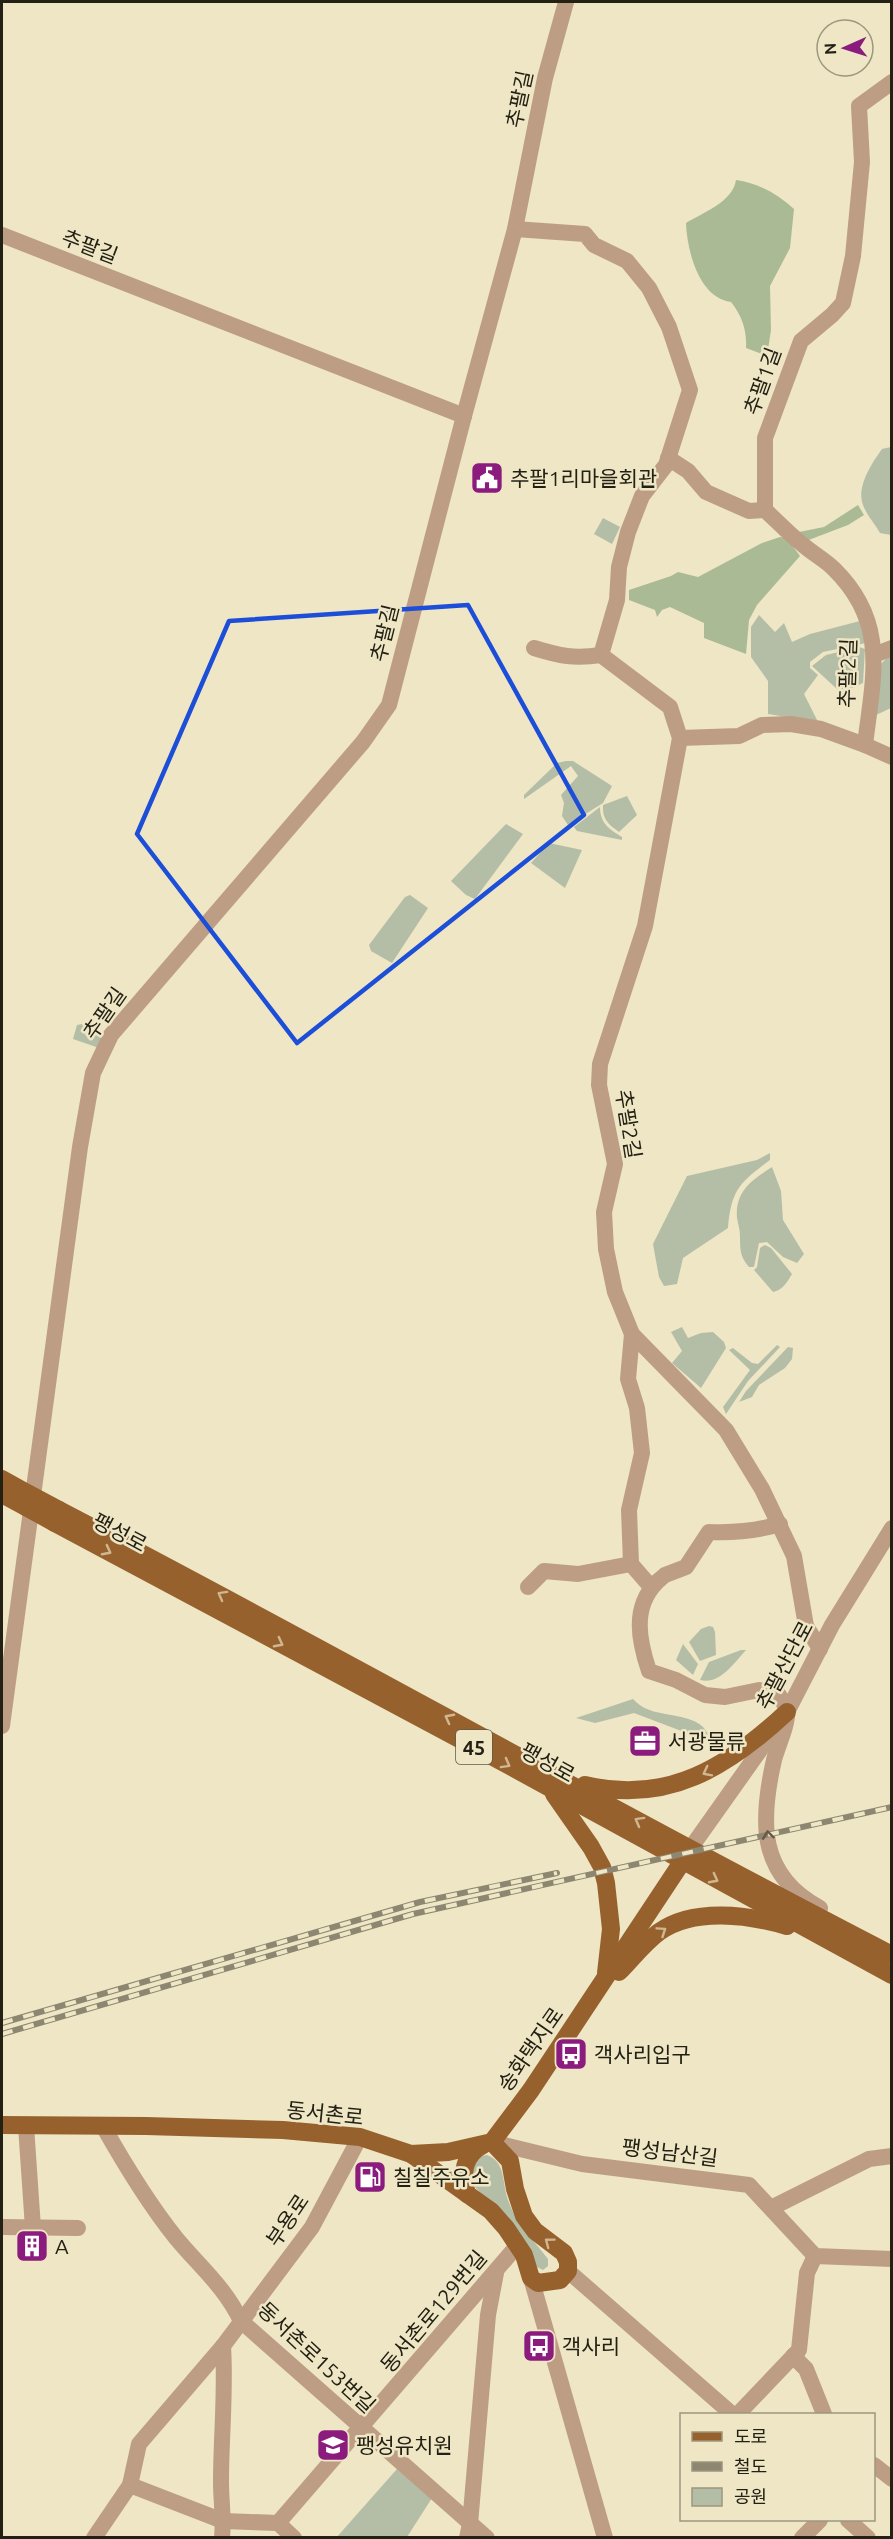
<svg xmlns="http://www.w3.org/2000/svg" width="893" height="2539" font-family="Ubuntu,'Noto Sans KR',sans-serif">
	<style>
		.green { fill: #b4bea7 }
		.forest { fill: #aaba95 }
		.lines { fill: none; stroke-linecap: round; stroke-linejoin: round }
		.minor { stroke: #bd9e84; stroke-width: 16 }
		.major { stroke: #97612e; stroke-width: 18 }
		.rail-casing { stroke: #8d8771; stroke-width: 6 }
		.rail { stroke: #eee6c5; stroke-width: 4; stroke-dasharray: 11; stroke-linecap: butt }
		.major-bridge { stroke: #97612e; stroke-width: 18 }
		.oneway { stroke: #d0b790 }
		.oneway2 { stroke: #685946 }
		.marked { fill: none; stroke: #1d4ed8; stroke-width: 4.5; stroke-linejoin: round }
		.labels { text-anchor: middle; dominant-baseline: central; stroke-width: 5; stroke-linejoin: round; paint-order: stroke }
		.shield { fill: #eee6c5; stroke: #605b49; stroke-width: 1.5 }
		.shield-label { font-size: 20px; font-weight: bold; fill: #232014 }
		.street-label { font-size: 21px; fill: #232014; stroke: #eee6c5 }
		.poi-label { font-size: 21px; fill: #232014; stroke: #eee6c5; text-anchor: start }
	</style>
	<rect width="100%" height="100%" fill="#eee6c5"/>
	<!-- green -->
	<g class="green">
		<path d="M891,447h1l-1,88 -11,-2c-5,-9 -14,-19 -17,-28 -7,-18 9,-42 19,-56z"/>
		<path d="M603,518l17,9 -8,17 -18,-10z"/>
		<path d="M759,615l16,17 9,-9 8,19 18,-8 50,-13 6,22 -43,9 -13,10v6l8,7 -14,19 14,28 -50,-8v-33l-17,-24v-30z"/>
		<path d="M859,647l6,2 -2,34 -11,5 -14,2 -26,-24 14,-11z"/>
		<path d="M891,653v55l-15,7 5,-51z"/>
		<path d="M566,761h7l39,25 -9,17 -35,22 -6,-9 2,-13 -3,-8 17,-19 -7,-10 -47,33v-4l33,-32z"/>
		<path d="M627,796l10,19 -18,17c-11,-8 -17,-13 -16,-27z"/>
		<path d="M600,807c0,16 9,22 22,30v3l-45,-9 -3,-4z"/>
		<path d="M506,824l17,10 -48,65 -9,-4 -15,-14z"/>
		<path d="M549,843l33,7 -17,38 -34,-25z"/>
		<path d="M410,895l18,13 -36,55 -21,-12 -2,-6 36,-48z"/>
		<path d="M82,1024l26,13 -6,12 -29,-10 4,-14z"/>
		<path d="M770,1153v7c-30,22 -39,30 -42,68l-45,30 -6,26 -13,2 -5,-9 -6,-33 34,-68 70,-16z"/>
		<path d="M772,1167l9,24 2,29 21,34 -7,9 -14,-6 -16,-15 -8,1 -5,24h-5c-9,-10 -9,-18 -9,-31 0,-6 -2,-12 -3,-18 -2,-27 15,-38 35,-51z"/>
		<path d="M765,1245l6,3 21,26c-5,8 -9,16 -19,18l-19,-22 3,-3 3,-19z"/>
		<path d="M682,1327l6,11 13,-5 12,-1 11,10 2,6 -25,40 -29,-25 10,-12 -11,-19z"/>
		<path d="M777,1345l3,2 -32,34 -22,33 -3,-7 27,-37 -21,-20 4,-2 19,15 6,1z"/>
		<path d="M788,1347l5,1 -1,11 -7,9 -26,17 -7,12 -13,5 7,-11z"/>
		<path d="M709,1626l4,1 2,5 1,23 -16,6 -11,-19 12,-13z"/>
		<path d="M683,1644l15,20 -5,11 -17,-15z"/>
		<path d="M741,1650h5c-12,13 -26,35 -46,30l9,-18z"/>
		<path d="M633,1699c18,21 52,11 70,28 4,4 7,11 10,16l-79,-30 -39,10 -19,-5z"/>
		<path d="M487,2155c19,7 15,28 21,45 8,24 25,39 40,59v7l-5,4 -6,-3 -45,-62 -19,-20 -6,-9 8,-19z"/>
		<path d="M397,2469l35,29 -25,39 -71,1z"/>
	</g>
	<!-- forest -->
	<g class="forest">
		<path d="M736,180c22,3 42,14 58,29l-4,39 -20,38 1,44 -4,26 -21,-8c1,-18 -4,-32 -15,-46 -32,-4 -44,-51 -45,-79 16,-10 47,-21 50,-43z"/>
		<path d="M858,505l6,10 -16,10 -42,16 -7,-9 25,-5z"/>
		<path d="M780,537l7,1 13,18 -43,49 -8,15 -3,34 -42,-16v-15l-34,-16 -8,3 -5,7 -2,-7 -26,-10v-10l42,-14 7,-4 20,5 64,-34z"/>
	</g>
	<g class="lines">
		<!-- minor -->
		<g class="minor">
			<path d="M515,229l70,5 9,11 33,16 22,27 20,39 21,63 -24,75 -24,31 -14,36 -9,35 -2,33 -16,55"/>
			<path d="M2,235l462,181"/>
			<path d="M668,458l20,13 18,21 43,19 16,-1v-72l36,-97 31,-26 11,-12 10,-47 9,-94 -3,-56 33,-24"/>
			<path d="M765,510c12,11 24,24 37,34 10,9 23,16 32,25 55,54 39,108 31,176l27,12"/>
			<path d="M534,648c26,8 40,11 67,7l69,52 10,31 -35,188 -45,138 -1,21 16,79 -11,48 2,37 9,43 17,42 94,96 36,59 32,67 12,70 14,23"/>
			<path d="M874,655l18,-7"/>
			<path d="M680,738l59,-2 23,-11 29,-1 30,5 44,16"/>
			<path d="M631,1564l-2,-54 13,-57 -5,-45 -9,-29 4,-45"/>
			<path d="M656,1583c-24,25 -17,58 -7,88l27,9 29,15 20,2 34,-7 20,5c2,4 7,11 8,16 2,11 -10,37 -13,49 -14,61 -16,115 46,148"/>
			<path d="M528,1587l16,-16 34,3 53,-10 20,23 14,-12 21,-8 23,-35c25,1 48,-1 71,-8"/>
			<path d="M2,1726l78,-579 13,-74 18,-38 252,-293 26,-37 75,-289 51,-187 30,-151 21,-76"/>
			<path d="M690,1849l97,-137 45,-87 60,-97"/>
			<path d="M26,2126l7,102"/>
			<path d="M103,2126c22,39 45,77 73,112 24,29 48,48 65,83l246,217"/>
			<path d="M492,2142l90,22 167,21 66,71 77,3"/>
			<path d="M771,2208l98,-49 23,-3"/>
			<path d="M2,2227l76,1"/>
			<path d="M568,2271l164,143"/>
			<path d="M531,2278l74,260"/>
			<path d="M793,2356l13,13 18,45"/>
			<path d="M738,2414l61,-64 8,-77 8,-17"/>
			<path d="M874,2465l18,14"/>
			<path d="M130,2485l9,-41 84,-98 89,-119 48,-90"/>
			<path d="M848,2520l20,18"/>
			<path d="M94,2538l36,-53 93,36 55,2"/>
			<path d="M222,2538c2,-20 -1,-37 -1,-56 0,-46 5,-91 2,-136"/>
			<path d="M294,2538l-16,-15 239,-277"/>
			<path d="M467,2538l3,-14 18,-209 8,-42"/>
			<path d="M802,2538l18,-18"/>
		</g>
		<!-- major -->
		<g class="major">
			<path d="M2,1479l27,15"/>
			<path d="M2,1494l24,13"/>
			<path d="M59,1510c279,145 553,301 833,445"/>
			<path d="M55,1523l442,236 395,216"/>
			<path d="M585,1785c83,20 144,-19 202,-73"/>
			<path d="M554,1794l37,53 11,20 4,16 5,46 -5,44"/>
			<path d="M619,1972c13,-13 25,-29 40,-40 35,-25 90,-17 128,-6"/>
			<path d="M2,2125l144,1 137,4 77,7 51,17 80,57 15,17 18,27 7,23 7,5 22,-3 8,-9v-9l-4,-9 -29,-22 -11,-15 -9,-27 -5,-28 -18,-19"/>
			<path d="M492,2142l39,-52 157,-237"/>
			<path d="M411,2154l37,-2 44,-10"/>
			<path d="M467,2194c-6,-20 -4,-39 16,-49"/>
		</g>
		<!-- rail casing -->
		<g class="rail-casing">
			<g id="rail">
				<path d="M2,2023l418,-121 137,-29"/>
				<path d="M2,2034l411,-120 479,-107"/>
			</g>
		</g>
		<!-- rail -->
		<use href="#rail" class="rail"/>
		<!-- major-bridge -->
		<g class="major-bridge">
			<path d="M29,1494l30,16"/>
			<path d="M26,1507l29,16"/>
		</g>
	</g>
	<!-- one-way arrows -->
	<defs><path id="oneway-chevron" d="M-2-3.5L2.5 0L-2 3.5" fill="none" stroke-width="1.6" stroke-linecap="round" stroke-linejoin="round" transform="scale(1.5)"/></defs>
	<g class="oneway">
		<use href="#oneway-chevron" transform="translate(107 1551) rotate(28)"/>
		<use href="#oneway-chevron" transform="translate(222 1595) rotate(-151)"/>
		<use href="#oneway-chevron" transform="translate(279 1643) rotate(28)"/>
		<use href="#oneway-chevron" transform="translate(449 1718) rotate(-152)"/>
		<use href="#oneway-chevron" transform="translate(506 1764) rotate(29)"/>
		<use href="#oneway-chevron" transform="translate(707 1772) rotate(153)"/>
		<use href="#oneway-chevron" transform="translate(639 1821) rotate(-151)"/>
		<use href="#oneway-chevron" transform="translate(714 1879) rotate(28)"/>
		<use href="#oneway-chevron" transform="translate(662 1931) rotate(-34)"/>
		<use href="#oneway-chevron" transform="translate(549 2242) rotate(-143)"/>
	</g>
	<use class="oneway2" href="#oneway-chevron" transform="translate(768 1835) rotate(-97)"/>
	<!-- marked area -->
	<path class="marked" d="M468,605l116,210 -287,228 -160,-209 92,-213z"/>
	<!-- icons -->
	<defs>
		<g id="civic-square" transform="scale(1.725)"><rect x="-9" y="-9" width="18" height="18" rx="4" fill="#8c1b7e" stroke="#eee6c5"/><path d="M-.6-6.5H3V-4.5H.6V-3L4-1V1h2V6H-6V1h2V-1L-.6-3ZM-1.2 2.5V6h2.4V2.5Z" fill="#fff"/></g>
		<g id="office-square" transform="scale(1.725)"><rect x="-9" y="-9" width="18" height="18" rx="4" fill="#8c1b7e" stroke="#eee6c5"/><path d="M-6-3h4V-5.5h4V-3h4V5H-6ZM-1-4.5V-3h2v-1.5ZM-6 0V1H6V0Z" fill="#fff"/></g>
		<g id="bus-square" transform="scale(1.725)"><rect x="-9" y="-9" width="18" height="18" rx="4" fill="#8c1b7e" stroke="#eee6c5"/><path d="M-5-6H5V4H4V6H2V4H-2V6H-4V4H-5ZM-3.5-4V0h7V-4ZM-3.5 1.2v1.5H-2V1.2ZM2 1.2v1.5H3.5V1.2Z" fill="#fff"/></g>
		<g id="fuel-square" transform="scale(1.725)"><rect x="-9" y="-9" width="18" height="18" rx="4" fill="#8c1b7e" stroke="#eee6c5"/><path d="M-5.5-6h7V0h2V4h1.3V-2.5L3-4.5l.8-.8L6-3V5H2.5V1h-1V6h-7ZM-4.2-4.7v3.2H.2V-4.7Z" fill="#fff"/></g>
		<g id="building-square" transform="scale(1.725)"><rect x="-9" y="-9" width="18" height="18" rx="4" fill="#8c1b7e" stroke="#eee6c5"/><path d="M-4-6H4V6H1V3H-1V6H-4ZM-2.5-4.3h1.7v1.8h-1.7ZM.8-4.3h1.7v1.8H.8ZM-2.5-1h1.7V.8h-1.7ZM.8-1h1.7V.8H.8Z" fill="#fff"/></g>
		<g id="school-square" transform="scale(1.725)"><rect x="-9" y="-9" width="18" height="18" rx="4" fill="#8c1b7e" stroke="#eee6c5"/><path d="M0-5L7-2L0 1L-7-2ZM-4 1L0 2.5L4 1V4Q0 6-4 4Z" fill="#fff"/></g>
	</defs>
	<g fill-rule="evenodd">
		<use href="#civic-square" x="487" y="478"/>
		<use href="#office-square" x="645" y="1741"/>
		<use href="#bus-square" x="571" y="2054"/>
		<use href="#fuel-square" x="370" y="2177"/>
		<use href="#building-square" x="32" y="2246"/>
		<use href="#bus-square" x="539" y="2346"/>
		<use href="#school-square" x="333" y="2445"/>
	</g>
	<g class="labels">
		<!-- shield labels -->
		<rect class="shield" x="456" y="1730" width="36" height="34" rx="4.5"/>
		<g class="shield-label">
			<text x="474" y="1747">45</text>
		</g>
		<!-- street labels -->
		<g class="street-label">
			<text transform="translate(519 99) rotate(-78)">추팔길</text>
			<text transform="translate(90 246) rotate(21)">추팔길</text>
			<text transform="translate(762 381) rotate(-70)">추팔1길</text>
			<text transform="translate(384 633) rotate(-76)">추팔길</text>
			<text transform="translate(847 673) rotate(-88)">추팔2길</text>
			<text transform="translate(104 1013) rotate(-55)">추팔길</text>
			<text transform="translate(629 1124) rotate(81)">추팔2길</text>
			<text transform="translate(120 1532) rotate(28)">팽성로</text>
			<text transform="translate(784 1665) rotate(-62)">추팔산단로</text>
			<text transform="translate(548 1762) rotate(29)">팽성로</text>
			<text transform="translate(530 2049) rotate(-55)">송화택지로</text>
			<text transform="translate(325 2113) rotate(6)">동서촌로</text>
			<text transform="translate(670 2152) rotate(7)">팽성남산길</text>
			<text transform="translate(287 2220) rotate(-56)">부용로</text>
			<text transform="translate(433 2311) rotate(-50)">동서촌로129번길</text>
			<text transform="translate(317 2357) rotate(43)">동서촌로153번길</text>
		</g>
		<!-- poi labels -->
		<g class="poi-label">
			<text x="510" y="478">추팔1리마을회관</text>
			<text x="668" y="1741">서광물류</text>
			<text x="594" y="2054">객사리입구</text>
			<text x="393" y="2177">칠칠주유소</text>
			<text x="55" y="2246">A</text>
			<text x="562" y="2346">객사리</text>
			<text x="356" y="2445">팽성유치원</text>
		</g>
	</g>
	<!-- border -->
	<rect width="893" height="2539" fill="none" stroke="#232014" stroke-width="6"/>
	<!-- legend -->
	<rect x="680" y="2413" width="195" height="108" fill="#eee6c5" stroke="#9d977e" stroke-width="1.5"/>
	<rect x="692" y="2432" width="30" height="9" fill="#97612e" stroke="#9d977e" stroke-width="1.5"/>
	<text x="734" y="2443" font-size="18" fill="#232014">도로</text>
	<rect x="692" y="2462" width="30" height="9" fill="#8d8771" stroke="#9d977e" stroke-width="1.5"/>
	<text x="734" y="2473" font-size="18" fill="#232014">철도</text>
	<rect x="692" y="2488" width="30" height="18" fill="#b4bea7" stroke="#9d977e" stroke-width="1.5"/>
	<text x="734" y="2503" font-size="18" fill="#232014">공원</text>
	<!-- north arrow -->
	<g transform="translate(845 48) rotate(267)"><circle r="28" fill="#eee6c5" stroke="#9d977e" stroke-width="1.5"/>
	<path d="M0-4.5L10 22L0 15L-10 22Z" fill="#8c1b7e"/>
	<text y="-9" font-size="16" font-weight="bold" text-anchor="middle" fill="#232014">N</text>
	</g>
</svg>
